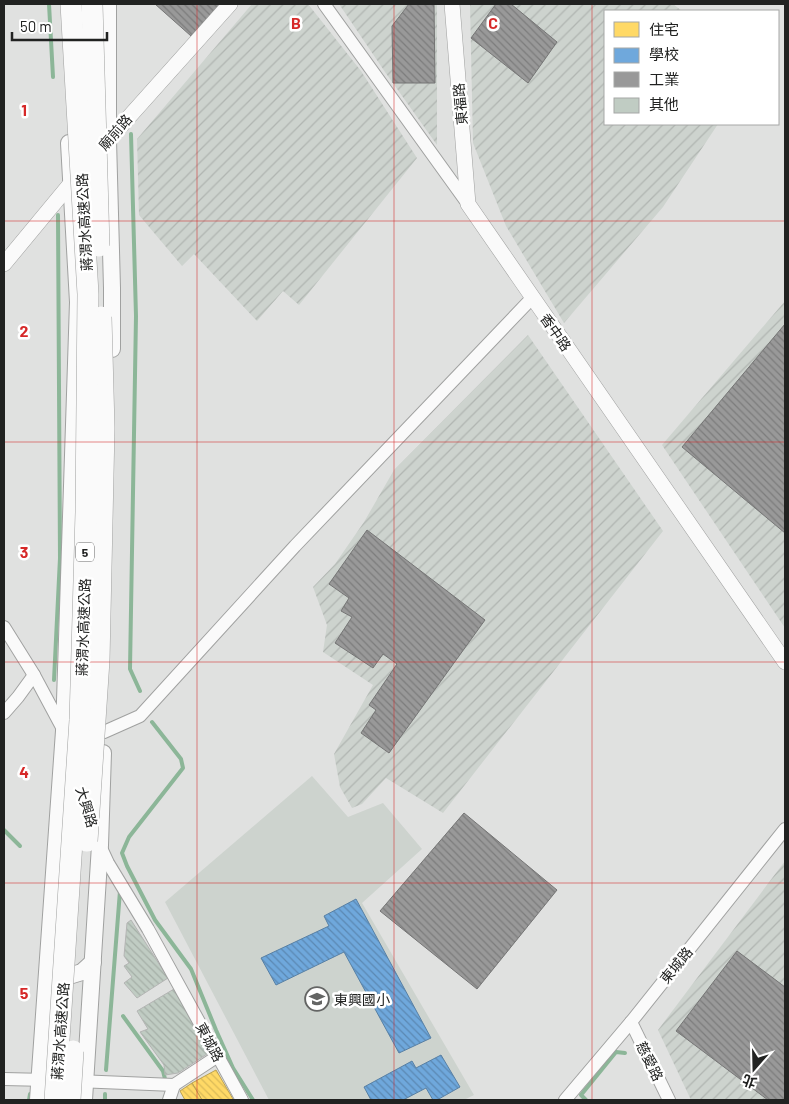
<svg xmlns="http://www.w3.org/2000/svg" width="789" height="1104" font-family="Barlow,'Noto Sans TC',sans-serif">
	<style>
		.built { fill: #cdd3ce }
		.industrial { fill: url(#industrial-furrows) }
		.homes { fill: url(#homes-back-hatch); stroke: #bca251 }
		.schools { fill: url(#schools-back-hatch); stroke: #5880a4 }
		.industry { fill: url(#industry-back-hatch); stroke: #757575 }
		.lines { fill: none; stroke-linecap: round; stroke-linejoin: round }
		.stream { stroke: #8cb698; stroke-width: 4 }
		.building { fill: url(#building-back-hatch); stroke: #b4b5b4 }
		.minor-casing { stroke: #a0a1a0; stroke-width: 14 }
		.tertiary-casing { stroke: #a0a1a0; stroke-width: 16 }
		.secondary-casing { stroke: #a0a1a0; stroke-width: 18 }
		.minor { stroke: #fafafa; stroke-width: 12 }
		.tertiary { stroke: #fafafa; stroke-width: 15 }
		.secondary { stroke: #fafafa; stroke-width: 16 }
		.motorway-bridge-casing { stroke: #a0a1a0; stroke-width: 22; stroke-linecap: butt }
		.motorway-bridge { stroke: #fafafa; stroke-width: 21 }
		.grid { fill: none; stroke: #d62828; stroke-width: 1; stroke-opacity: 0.55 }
		.labels { text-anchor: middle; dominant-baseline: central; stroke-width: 5; stroke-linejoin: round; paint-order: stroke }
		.shield { fill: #fff; stroke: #646464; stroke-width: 1 }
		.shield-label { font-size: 12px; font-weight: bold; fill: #212221 }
		.street-label { font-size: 14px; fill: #212221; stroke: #fff }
		.poi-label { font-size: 14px; fill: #212221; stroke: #fff; text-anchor: start }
		.grid-label { font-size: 16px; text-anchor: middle; font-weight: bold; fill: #d62828; stroke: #fff; stroke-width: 5; stroke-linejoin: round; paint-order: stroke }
	</style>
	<defs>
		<pattern id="industrial-furrows" width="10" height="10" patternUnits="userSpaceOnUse" patternTransform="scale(1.25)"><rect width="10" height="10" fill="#cdd3ce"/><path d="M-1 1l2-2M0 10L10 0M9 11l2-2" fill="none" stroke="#b0b5b1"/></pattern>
		<pattern id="homes-back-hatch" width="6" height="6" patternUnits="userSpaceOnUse" patternTransform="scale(1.25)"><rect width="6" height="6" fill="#ffd966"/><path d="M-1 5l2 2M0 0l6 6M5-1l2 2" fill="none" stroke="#daba58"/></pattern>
		<pattern id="schools-back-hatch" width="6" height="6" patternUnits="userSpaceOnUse" patternTransform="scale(1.25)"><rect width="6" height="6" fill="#6fa8dc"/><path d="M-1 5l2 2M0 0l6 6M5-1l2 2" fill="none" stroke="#5b88b2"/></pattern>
		<pattern id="industry-back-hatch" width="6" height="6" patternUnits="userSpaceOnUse" patternTransform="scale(1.25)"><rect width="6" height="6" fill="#999"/><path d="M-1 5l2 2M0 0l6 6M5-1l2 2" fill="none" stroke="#7c7c7c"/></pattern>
		<pattern id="building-back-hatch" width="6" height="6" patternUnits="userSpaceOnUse" patternTransform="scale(1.25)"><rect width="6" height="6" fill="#c0ccc3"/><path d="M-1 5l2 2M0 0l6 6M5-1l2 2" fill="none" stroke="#a5afa7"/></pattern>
	</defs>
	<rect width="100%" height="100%" fill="#e0e1e0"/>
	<!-- built -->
	<path class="built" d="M312,776l36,41 35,-14 39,46 -60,54 112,192 -10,5h-195l-104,-198z"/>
	<!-- industrial -->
	<g class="industrial">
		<path d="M252,4h56l53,67 56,87 -118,147 -16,-14 -26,30 -63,-67 -12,12 -43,-51 -2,-76z"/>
		<path d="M339,4h98v141l-52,-73z"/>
		<path d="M470,4h203l9,7h-77v113h113l-55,83 -99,116 -58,-97 -33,-83z"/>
		<path d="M785,301v327l-123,-183z"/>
		<path d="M528,335l135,196 -220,282 -57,-35 -24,26 -10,4 -12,-21 -6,-33 39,-69 -50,-33 4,-27 -14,-38 22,-23 29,-42 30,-52z"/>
		<path d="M785,861v239h-94l-33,-70z"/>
	</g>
	<!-- homes -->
	<g class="homes">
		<path d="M216,1070l17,29 -2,1h-29l-10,-17z"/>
		<path d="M192,1083l10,17h-17l-5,-9z"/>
	</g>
	<!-- schools -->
	<g class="schools">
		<path d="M356,899l75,139 -32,15 -55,-101 -68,33 -15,-27 68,-32 -5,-10z"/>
		<path d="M441,1055l19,32 -23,13h-4l-7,-12 -23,12h-32l-7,-13 48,-26 4,7z"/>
	</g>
	<!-- industry -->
	<g class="industry">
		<path d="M155,4h65l-29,32z"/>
		<path d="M409,4h25l1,79h-42l-1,-57z"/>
		<path d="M496,4h15l46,38 -29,41 -57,-45z"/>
		<path d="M785,324v209l-103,-86z"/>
		<path d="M367,530l118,90 -96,133 -28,-20 15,-23 -7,-5 28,-41 -14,-10 -10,14 -38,-25 17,-26 -11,-6 8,-13 -20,-14z"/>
		<path d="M464,813l93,77 -80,99 -97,-78z"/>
		<path d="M737,951l48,36v113h-17l-92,-69z"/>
	</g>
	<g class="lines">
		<!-- stream -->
		<g class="stream">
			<path d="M49,4l4,73"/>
			<path d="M131,134l5,182 -6,353 10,22"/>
			<path d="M54,680l6,-122 -2,-343"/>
			<path d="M152,722l29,37 2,9 -54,69 -7,16 5,13 28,54 36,49 25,61 17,38 20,32"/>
			<path d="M4,830l16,16"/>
			<path d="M123,1016l40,55 3,12"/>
			<path d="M106,1070l14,-179"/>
			<path d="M29,1100l1,-6"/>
			<path d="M105,1100v-6"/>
			<path d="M586,1100l-5,-5 35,-43 9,1"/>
		</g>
	</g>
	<!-- building -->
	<g class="building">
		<path d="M131,920l37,58 -31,20 -13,-15 8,-6 -8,-11 5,-3 -5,-7 3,-33z"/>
		<path d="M174,989l36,63 -32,21 -13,2 -1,-10 -24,-33 8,-3 -11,-18z"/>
	</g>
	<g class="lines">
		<!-- minor casing -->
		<g class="minor-casing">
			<g id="minor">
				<path d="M324,4l144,200"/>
				<path d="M4,627l30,48 30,56"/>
				<path d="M4,713l14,-16 16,-22"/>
				<path d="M104,732l36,-16 155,-170 238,-249"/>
				<path d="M101,848l7,15 40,66 94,171"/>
				<path d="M631,1022l38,78"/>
				<path d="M4,1079l43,1"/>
				<path d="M77,1081l97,4 44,-29"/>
				<path d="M169,1100l5,-15"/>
				<path d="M565,1100l66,-78 154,-193"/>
			</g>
		</g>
		<!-- tertiary casing -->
		<g class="tertiary-casing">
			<g id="tertiary">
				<path d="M452,4l16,200 317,458"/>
				<path d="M103,146l127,-142"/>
				<path d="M4,264l72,-87"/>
			</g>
		</g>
		<!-- secondary casing -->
		<g class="secondary-casing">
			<g id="secondary">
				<path d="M108,4v136l4,148v61"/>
				<path d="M55,968l1,3 13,5 13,-4 11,-10"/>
				<path d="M38,1100l26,-369 14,-429 -9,-159"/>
				<path d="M84,1100l16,-255 3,-92"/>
			</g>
		</g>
		<!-- minor -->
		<use href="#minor" class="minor"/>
		<!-- tertiary -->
		<use href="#tertiary" class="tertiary"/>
		<!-- secondary -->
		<use href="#secondary" class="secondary"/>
		<!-- motorway-bridge casing -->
		<g class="motorway-bridge-casing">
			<g id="motorway-bridge">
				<path d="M92,4l7,242"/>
				<path d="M87,841l12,-181 5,-232 -3,-111"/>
				<path d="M55,1100l25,-380 6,-208 2,-218 -17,-290"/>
				<path d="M70,1100l3,-49"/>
			</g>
		</g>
		<!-- motorway-bridge -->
		<use href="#motorway-bridge" class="motorway-bridge"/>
	</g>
	<!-- grid -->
	<path class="grid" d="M197,4v1096M394,4v1096M592,4v1096M4,221h781M4,442h781M4,662h781M4,883h781"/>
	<!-- icons -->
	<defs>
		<g id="school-ring" transform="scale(1.25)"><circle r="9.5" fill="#fff" stroke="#646564" stroke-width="1.5"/><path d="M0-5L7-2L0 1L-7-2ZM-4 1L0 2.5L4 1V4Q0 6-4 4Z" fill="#646564"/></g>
	</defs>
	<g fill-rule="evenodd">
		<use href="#school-ring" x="317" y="999"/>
	</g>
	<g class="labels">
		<!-- shield labels -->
		<rect class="shield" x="76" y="542.5" width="18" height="19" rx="4"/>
		<g class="shield-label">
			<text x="85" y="552">5</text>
		</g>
		<!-- street labels -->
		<g class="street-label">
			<text transform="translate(460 104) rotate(-95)">東福路</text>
			<text transform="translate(115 132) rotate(-49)">廟前路</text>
			<text transform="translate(84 222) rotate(-93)">蔣渭水高速公路</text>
			<text transform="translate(556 332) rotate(55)">香中路</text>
			<text transform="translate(83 627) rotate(-88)">蔣渭水高速公路</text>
			<text transform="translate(87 807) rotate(73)">大興路</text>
			<text transform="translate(676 965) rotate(-51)">東城路</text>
			<text transform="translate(60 1031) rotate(-86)">蔣渭水高速公路</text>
			<text transform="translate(210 1042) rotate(62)">東城路</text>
			<text transform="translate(650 1061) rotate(64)">慈愛路</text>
		</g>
		<!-- poi labels -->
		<g class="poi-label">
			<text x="334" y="999">東興國小</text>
		</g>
	</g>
	<g class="grid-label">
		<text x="296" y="29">B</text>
		<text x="493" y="29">C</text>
		<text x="24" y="116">1</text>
		<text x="24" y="337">2</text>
		<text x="24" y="558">3</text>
		<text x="24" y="778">4</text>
		<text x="24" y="999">5</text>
	</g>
	<!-- border -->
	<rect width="789" height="1104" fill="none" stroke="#212221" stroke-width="10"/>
	<!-- legend -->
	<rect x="604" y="10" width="175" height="115" fill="#ffffff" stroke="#a6a7a6"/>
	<rect x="614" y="22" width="25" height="15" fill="#ffd966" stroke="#a6a7a6"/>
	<text x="649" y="35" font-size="15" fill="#212221">住宅</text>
	<rect x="614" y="48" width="25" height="15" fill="#6fa8dc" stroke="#a6a7a6"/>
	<text x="649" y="60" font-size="15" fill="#212221">學校</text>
	<rect x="614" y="72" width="25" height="15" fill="#999999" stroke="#a6a7a6"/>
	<text x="649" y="85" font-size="15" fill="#212221">工業</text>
	<rect x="614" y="98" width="25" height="15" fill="#c0ccc3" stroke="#a6a7a6"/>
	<text x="649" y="110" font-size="15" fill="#212221">其他</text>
	<!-- north arrow -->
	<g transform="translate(754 1069) rotate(200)" stroke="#ffffff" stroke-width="4" paint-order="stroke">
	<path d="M0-4L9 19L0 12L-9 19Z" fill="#212221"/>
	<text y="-8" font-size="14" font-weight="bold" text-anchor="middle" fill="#212221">北</text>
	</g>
	<!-- scale -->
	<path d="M12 32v8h95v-8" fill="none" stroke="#212221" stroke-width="2.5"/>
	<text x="20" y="32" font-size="15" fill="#212221" stroke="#ffffff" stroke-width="4" paint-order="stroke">50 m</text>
</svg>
